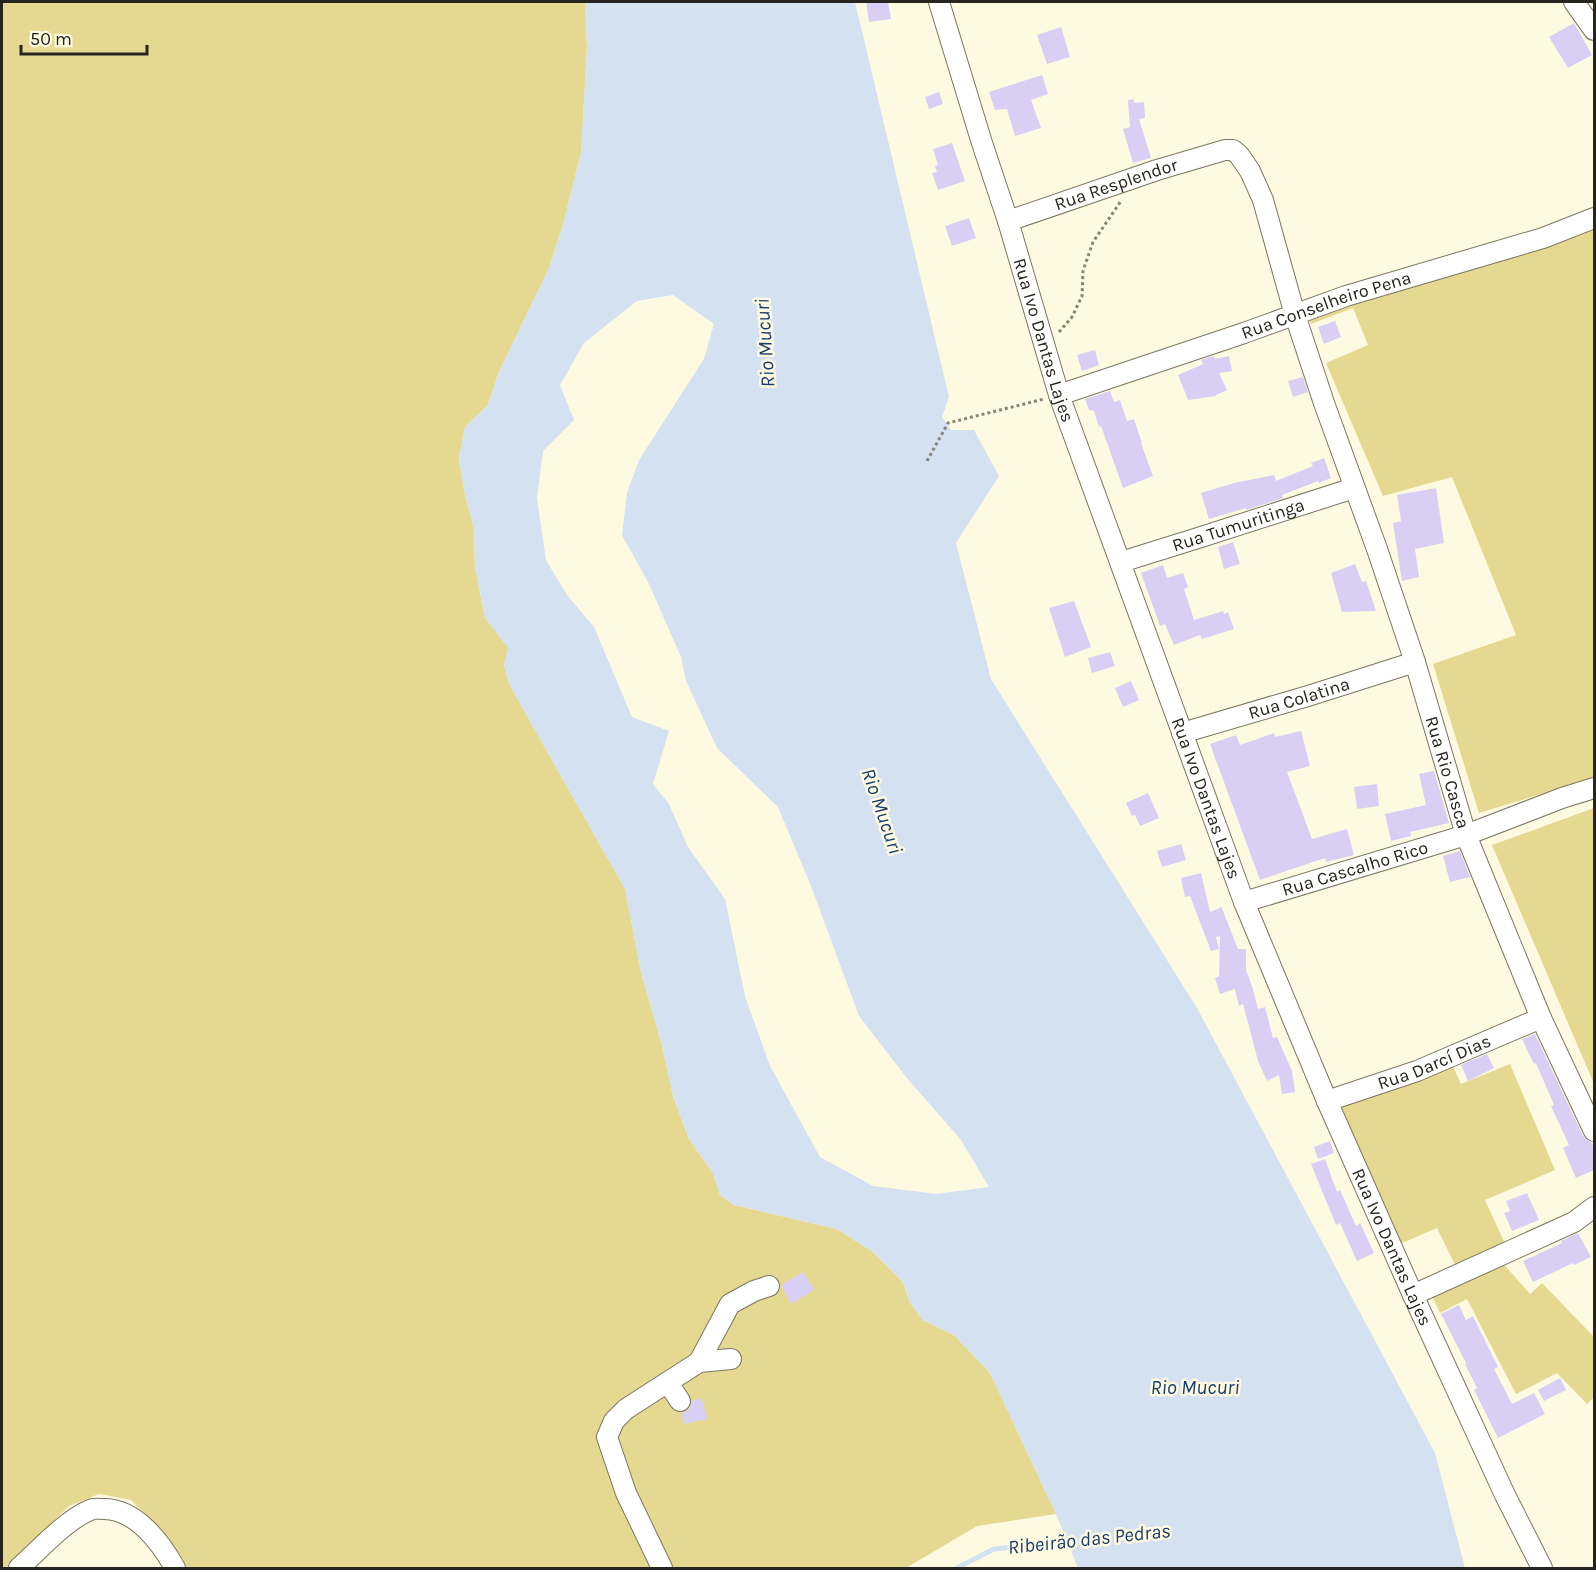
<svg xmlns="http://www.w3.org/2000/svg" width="1596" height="1570" font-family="Karla,sans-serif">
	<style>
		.green { fill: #e5d890 }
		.water { fill: #d4e1f1; fill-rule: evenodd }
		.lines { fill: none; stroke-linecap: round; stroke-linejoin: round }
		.stream { stroke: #d4e1f1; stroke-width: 5 }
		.building { fill: #d9cff4 }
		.minor-casing { stroke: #7a7661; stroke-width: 22 }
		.path { stroke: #878475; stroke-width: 3; stroke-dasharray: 3 3; stroke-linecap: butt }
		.minor { stroke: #fff; stroke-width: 20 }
		.labels { text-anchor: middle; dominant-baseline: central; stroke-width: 5; stroke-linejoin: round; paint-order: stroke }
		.street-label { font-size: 18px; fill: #26241c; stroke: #fefae2 }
		.water-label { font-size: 20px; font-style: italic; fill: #173e6f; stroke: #fefae2 }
	</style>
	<rect width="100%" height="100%" fill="#fefae2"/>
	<!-- green -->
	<g class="green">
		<path d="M2,2h583l2,46 -6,105 -18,72 -14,43 -50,104 -11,33 -23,22 -6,31 5,32 10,39 1,38 10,51 24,30 -5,17 5,19 116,205 16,83 21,73 11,51 16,43 24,34 7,22 14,10 103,24 36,23 30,30 7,21 13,17 31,15 36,38 66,141 -79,12 -71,42h-719l-23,-35 -33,-33 -32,-6 -30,12 -63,62h-4z"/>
		<path d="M1594,225v553l-115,35 -46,-149 83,-29 -64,-158 -69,19 -57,-133 42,-18 -15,-37 -42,16 -3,-8z"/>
		<path d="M1594,808v276l-102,-239z"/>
		<path d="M1451,1062l10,22 49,-20 45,106 -70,30 22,48 -49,23 -21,-43 -37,16 -60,-136z"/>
		<path d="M1501,1261l29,33 12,-11 52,54v60l-7,7 -30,-31 -41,21 -49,-95 -27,14 -8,-17z"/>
	</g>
	<!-- water -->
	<path class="water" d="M585,2h270l94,395 -7,20 9,13h23l25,46 -43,67 35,136 206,329 238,445 30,115h-387l-22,-54 -66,-141 -36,-38 -31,-15 -13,-17 -7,-21 -30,-30 -36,-23 -103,-24 -14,-10 -7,-22 -24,-34 -16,-43 -11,-51 -21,-73 -16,-83 -116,-205 -5,-19 4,-17 -23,-30 -10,-51 -1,-38 -10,-39 -5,-32 6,-31 23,-22 11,-33 50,-104 14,-43 18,-72 6,-105zM673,295l41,29 -10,35 -65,101 -12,33 -5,42 27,49 32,73 5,24 31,67 61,59 33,79 48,130 47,61 55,63 28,47 -53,7 -63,-8 -53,-29 -50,-91 -25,-70 -20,-97 -37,-52 -19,-43 -16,-20 16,-53 -37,-14 -38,-90 -27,-32 -21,-35 -9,-62 6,-47 31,-31 -14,-35 24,-42 53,-42z"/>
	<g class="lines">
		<!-- stream -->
		<path class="stream" d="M957,1568l37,-19 82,-9"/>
	</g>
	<!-- building -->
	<g class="building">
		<path d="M866,2h22l3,17 -22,3z"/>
		<path d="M1574,23l18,32 -24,13 -19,-31z"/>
		<path d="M1061,27l9,30 -23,7 -10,-29z"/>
		<path d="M1042,75l6,19 -17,6 10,28 -26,8 -8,-27 -12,1 -6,-18z"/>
		<path d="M939,92l4,12 -14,5 -4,-12z"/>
		<path d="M1133,99l2,4 9,-1 1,16 -6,1 12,39 -18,5 -10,-34 7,-2 -2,-27z"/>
		<path d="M952,143l13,38 -27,9 -6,-17 5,-1 -2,-6 3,-1 -5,-16z"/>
		<path d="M969,218l7,20 -24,8 -7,-20z"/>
		<path d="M1335,321l6,16 -17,7 -6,-17z"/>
		<path d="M1095,350l4,15 -17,6 -5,-16z"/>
		<path d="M1213,356l2,3 14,-3 3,15 -13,2 8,17 -11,5v1l-28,4 -10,-25 25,-11 -2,-4z"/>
		<path d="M1303,377l5,15 -15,5 -5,-16z"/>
		<path d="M1110,391l4,11 6,-2 7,21 7,-2 8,24h-1l12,33 -30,12 -22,-62 -2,1 -5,-16 -5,-1 -4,-11z"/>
		<path d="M1324,458l7,20 -12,5 -1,-2 -36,14 1,3 -37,12v-2l-37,11 -8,-26 33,-10 40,-8 2,6 37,-15 -2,-3z"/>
		<path d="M1436,488l8,55 -29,6 4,28 -17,4 -9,-58 8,-2 -4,-26z"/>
		<path d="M1233,542l7,22 -16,5 -6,-22z"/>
		<path d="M1355,564l7,18 4,-1 10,30 -34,1 -11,-39z"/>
		<path d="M1163,565l4,13 16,-5 5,14 -4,2 10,31 29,-9 1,3 4,-2 6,17 -32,10 -2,-4 -26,10 -9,-21 -5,2 -19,-53z"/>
		<path d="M1074,601l17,46 -26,10 -16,-49z"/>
		<path d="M1110,652l5,14 -23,7 -4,-15z"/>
		<path d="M1131,681l8,19 -16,7 -8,-19z"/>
		<path d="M1301,731l9,35 -23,6 25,67 35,-10 7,26 -28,7 -1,-4 -65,22 -50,-136 26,-9 4,10 34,-12 1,4z"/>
		<path d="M1434,771l15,52 -39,9 1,4 -20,5 -6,-27 41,-9 -7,-31z"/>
		<path d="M1377,784l2,22 -22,3 -3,-22z"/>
		<path d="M1148,793l11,25 -19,8 -5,-11 -3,1 -6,-13z"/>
		<path d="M1181,844l5,16 -24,7 -5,-16z"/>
		<path d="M1460,851l10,26 -20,5 -7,-26z"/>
		<path d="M1201,873l9,39 10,-4 1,-2 17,43h8v21l7,19 5,20 7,-2 8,31 4,-1 15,34 3,21 -13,2 -3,-19 -12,6 -9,-20 -15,-57 -4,2 -4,-17 -15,5 -5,-16 4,-2 1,-40 -4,1 3,12 -8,2 -21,-55 -5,1 -4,-19z"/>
		<path d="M1535,1034l48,102 4,4 5,3 2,6v21l-18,8 -13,-30 6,-3 -18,-39 3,-1 -18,-42 -2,1 -12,-25z"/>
		<path d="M1487,1054l7,14 -26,13 -7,-16z"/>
		<path d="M1330,1141l4,12 -16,6 -4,-12z"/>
		<path d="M1325,1159l12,33 3,-2 16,36 4,-3 14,30 -17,8 -17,-38 -4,2 -25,-61z"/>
		<path d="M1527,1193l12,27 -27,11 -8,-18 6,-2 -4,-10z"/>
		<path d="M1578,1233l13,24 -17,8 -1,-2 -40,19 -10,-21 39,-18 -1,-2z"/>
		<path d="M803,1272l11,18 -23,14 -10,-19z"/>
		<path d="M1459,1305l7,15 7,-4 25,51 -4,2 18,35 22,-11 11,21 -47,24 -24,-48 3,-2 -12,-24 1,-1 -25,-49z"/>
		<path d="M1560,1378l6,12 -22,11 -6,-11z"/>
		<path d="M701,1398l7,21 -24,5 -3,-11 6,-2 3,-4 2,-6z"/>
	</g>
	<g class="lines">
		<!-- minor casing -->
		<g class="minor-casing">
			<g id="minor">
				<path id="s1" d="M939,2l43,141 26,78 51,174 185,507 83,199 86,194 92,200 37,73"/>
				<path d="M1574,2l20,28"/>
				<path id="s2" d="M1008,221l149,-51 68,-20h8l6,5 11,16 13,29 32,115 29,88 53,146 38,113 51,173 75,183 53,113"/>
				<path id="s3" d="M1059,395l185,-62 102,-37 197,-58 51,-20"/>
				<path id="s4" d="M1121,562l77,-24 156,-50"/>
				<path id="s5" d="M1182,733l126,-37 107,-34"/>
				<path id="s6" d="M1244,902l222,-67 96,-37 32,-10"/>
				<path id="s7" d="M1327,1101l90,-30 124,-53"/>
				<path d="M1413,1295l161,-73 20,-15"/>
				<path d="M699,1362l32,-3"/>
				<path d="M668,1383l12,18"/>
				<path d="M19,1568c19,-17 47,-48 71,-58 4,-2 9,-1 14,-1 32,0 57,34 71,59"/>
				<path d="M662,1568l-36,-75 -19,-56 7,-16 12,-12 73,-47 31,-58 24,-13 15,-5"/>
			</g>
		</g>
		<!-- path -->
		<g class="path">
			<path d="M1059,332l13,-15 10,-21 1,-25 10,-29 28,-41"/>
			<path d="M927,461l21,-38 96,-24"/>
		</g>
		<!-- minor -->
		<use href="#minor" class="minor"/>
	</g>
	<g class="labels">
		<!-- street labels -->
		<g class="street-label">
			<text stroke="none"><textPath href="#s2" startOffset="114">Rua Resplendor</textPath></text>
			<text stroke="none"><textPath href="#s3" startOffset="282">Rua Conselheiro Pena</textPath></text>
			<text stroke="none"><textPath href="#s1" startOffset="354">Rua Ivo Dantas Lajes</textPath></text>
			<text stroke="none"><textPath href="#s4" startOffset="123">Rua Tumuritinga</textPath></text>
			<text stroke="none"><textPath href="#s5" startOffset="122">Rua Colatina</textPath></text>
			<text stroke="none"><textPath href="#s2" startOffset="897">Rua Rio Casca</textPath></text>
			<text stroke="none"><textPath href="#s1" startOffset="840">Rua Ivo Dantas Lajes</textPath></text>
			<text stroke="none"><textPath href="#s6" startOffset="116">Rua Cascalho Rico</textPath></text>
			<text stroke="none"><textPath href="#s7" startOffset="114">Rua Darcí Dias</textPath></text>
			<text stroke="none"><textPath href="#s1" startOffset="1326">Rua Ivo Dantas Lajes</textPath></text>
		</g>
		<!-- water labels -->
		<g class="water-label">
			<text transform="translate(765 343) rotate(-94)">Rio Mucuri</text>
			<text transform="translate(882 811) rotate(71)">Rio Mucuri</text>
			<text x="1195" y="1387">Rio Mucuri</text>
			<text transform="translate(1089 1539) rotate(-6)">Ribeirão das Pedras</text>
		</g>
	</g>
	<!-- border -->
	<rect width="1596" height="1570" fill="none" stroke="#26241c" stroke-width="6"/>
	<!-- scale -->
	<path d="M21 45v9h126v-9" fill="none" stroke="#26241c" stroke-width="3"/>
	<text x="30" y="45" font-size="18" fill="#26241c" stroke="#fefae2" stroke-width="4.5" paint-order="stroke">50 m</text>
</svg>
